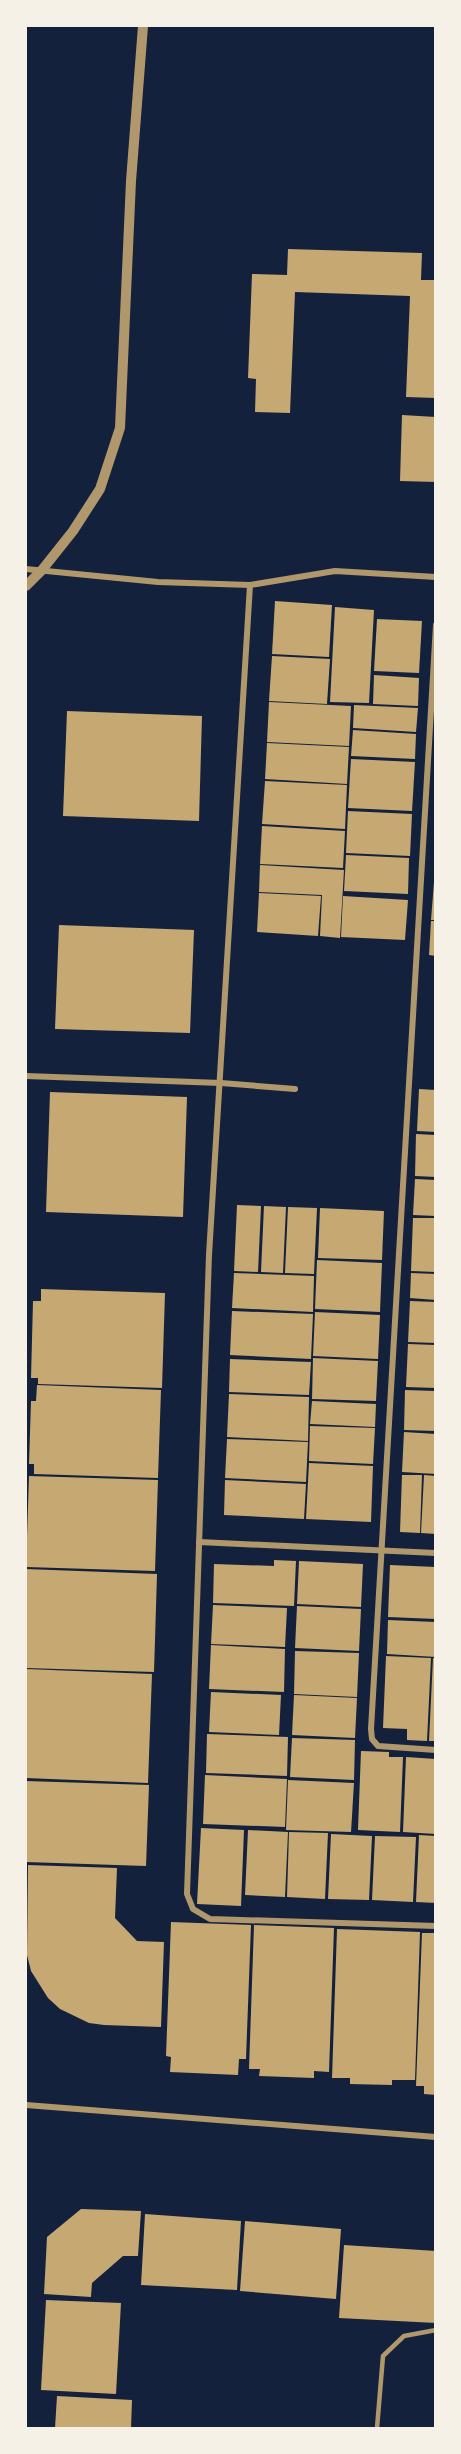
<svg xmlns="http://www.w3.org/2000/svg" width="461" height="2454" font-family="'Sofia Sans Condensed',sans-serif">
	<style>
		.building { fill: #c6a872 }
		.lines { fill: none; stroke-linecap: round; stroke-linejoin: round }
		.service { stroke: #b1986c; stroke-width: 4.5 }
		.minor { stroke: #b1986c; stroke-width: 6 }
		.tertiary { stroke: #b1986c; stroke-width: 10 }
	</style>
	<rect width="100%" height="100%" fill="#14213d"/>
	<!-- building -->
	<g class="building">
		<path d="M288,249l134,4 -1,27h15v118l-30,-1 4,-101 -115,-4 -5,121 -35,-1 1,-33 -8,-1 4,-104 35,1z"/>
		<path d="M402,415l34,2v65l-36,-1z"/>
		<path d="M275,601l57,4 -3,52 -57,-3z"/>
		<path d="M335,607l39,3 -5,93 -39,-1z"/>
		<path d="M377,619l45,2 -3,52 -45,-2z"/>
		<path d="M272,656l58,3 -3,45 -58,-3z"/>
		<path d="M374,675l45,3 -1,28 -45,-2z"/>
		<path d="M269,702l82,4 -2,40 -82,-4z"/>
		<path d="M354,705l64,3 -2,24 -63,-4z"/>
		<path d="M67,711l135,5 -3,105 -136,-5z"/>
		<path d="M353,730l63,4 -1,25 -64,-3z"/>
		<path d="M267,743l82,4 -2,37 -82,-5z"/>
		<path d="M351,759l64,3 -3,49 -64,-3z"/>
		<path d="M265,781l82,4 -2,44 -83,-5z"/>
		<path d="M348,811l64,3 -2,42 -64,-3z"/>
		<path d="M262,826l83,5 -2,37 -83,-4z"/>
		<path d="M346,855l63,3 -1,36 -64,-3z"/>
		<path d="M260,865l84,5 -4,68 -20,-2 2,-41 -63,-3z"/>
		<path d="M434,882h2v38h-5z"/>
		<path d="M259,893l62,3 -3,40 -61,-4z"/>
		<path d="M343,896l65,4 -3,40 -64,-3z"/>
		<path d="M431,921h5v35l-7,-1z"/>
		<path d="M59,925l135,5 -4,103 -135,-4z"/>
		<path d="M419,1089l17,1v42l-19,-1z"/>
		<path d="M50,1092l137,5 -4,120 -137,-5z"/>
		<path d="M416,1134l20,1v42l-21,-1z"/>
		<path d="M415,1179l21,1v36l-23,-1z"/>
		<path d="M237,1205l24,1 -3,66 -24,-1z"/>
		<path d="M264,1206l22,1 -3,66 -22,-1z"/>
		<path d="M288,1207l29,1 -3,66 -29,-1z"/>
		<path d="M320,1208l64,3 -2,49 -64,-2z"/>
		<path d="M413,1218h23v54l-25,-1z"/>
		<path d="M317,1260l65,3 -2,49 -65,-3z"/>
		<path d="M234,1273l80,3 -1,36 -81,-4z"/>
		<path d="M411,1273l25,1v26l-26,-2z"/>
		<path d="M41,1289l124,4 -3,95 -124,-4v-6h-7l2,-77h8z"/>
		<path d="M410,1301l26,1v41l-28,-1z"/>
		<path d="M232,1311l81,3 -2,45 -81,-4z"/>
		<path d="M315,1312l65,3 -2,44 -65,-3z"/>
		<path d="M408,1344l28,1v43l-30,-1z"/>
		<path d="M313,1358l65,3 -2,40 -64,-2z"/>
		<path d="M230,1359l81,3 -2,33 -80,-3z"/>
		<path d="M37,1385l124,5 -3,88 -124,-4v-10h-5l2,-63h5z"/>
		<path d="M405,1390l31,1v40l-32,-1z"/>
		<path d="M229,1394l80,3 -1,44 -81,-4z"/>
		<path d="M312,1401l64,3 -1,23 -65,-3z"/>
		<path d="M310,1426l65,2 -2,36 -64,-3z"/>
		<path d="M404,1432l32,2v40l-34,-2z"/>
		<path d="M227,1439l81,3 -2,40 -81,-4z"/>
		<path d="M309,1463l64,3 -2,56 -65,-3z"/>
		<path d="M402,1475h20l-2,58 -20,-1z"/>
		<path d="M424,1475l12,1v58l-15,-1z"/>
		<path d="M29,1476l129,4 -3,91 -129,-4z"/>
		<path d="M225,1480l81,4 -2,35 -80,-4z"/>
		<path d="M274,1560l22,1 -2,45 -81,-3 1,-39 60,2z"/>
		<path d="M299,1561l64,3 -2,43 -64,-3z"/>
		<path d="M390,1565l46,2v52l-48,-2z"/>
		<path d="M26,1569l131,5 -3,98 -128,-4z"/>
		<path d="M213,1605l74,3 -2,39 -74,-3z"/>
		<path d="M297,1606l64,3 -2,42 -64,-3z"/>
		<path d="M388,1620l48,2v35l-49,-3z"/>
		<path d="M211,1645l74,4 -1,43 -75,-3z"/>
		<path d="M295,1651l64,2 -2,44 -63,-3z"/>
		<path d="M386,1656l45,2 -4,83 -20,-1v-11l-24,-1z"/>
		<path d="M433,1658l3,1v82h-7z"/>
		<path d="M26,1669l126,5 -4,109 -122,-5z"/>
		<path d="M211,1692l70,3 -2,40 -70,-3z"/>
		<path d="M294,1695l63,3 -2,40 -63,-3z"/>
		<path d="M207,1734l81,3 -1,39 -81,-3z"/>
		<path d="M292,1738l63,2 -1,40 -64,-3z"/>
		<path d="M361,1751l28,1v5h14l-3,75 -42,-2z"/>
		<path d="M406,1757l30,2v75l-33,-2z"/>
		<path d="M205,1775l82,4 -2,48 -82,-3z"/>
		<path d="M288,1780l66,3 -3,49 -65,-2z"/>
		<path d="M26,1781l123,4 -3,81 -120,-4z"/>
		<path d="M201,1828l43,2 -3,76 -44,-2z"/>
		<path d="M248,1830l40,2 -3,65 -40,-2z"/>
		<path d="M289,1832l39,1 -3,66 -38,-2z"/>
		<path d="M331,1834l41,2 -3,64 -41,-1z"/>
		<path d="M419,1835l17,1v67l-20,-1z"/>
		<path d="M375,1836l41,1 -3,65 -41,-2z"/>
		<path d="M28,1865l89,3 -2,50 22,23 27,1 -3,85 -57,-2 -15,-2 -29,-14 -12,-11 -17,-27 -4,-16z"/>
		<path d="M171,1922l80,3 -5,134h-7l-1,16 -68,-3 1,-15 -5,-1z"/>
		<path d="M254,1925l80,3 -5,144 -15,-1v7l-55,-2 1,-7h-11z"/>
		<path d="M337,1929l83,3 -5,148h-23v5l-42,-1v-6h-18z"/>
		<path d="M422,1933h14v162l-12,-1v-8h-8z"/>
		<path d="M81,2209l60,2 -3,45h-15l-31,27 -1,14 -47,-3 3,-57z"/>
		<path d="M145,2214l96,7 -4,69 -96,-5z"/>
		<path d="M245,2221l96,8 -5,70 -96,-8z"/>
		<path d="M344,2245l92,6v72l-97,-5z"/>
		<path d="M46,2300l75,3 -5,91 -75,-4z"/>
		<path d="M57,2396l75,4 -1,28h-76z"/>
	</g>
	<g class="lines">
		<!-- service -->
		<path class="service" d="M377,2428l6,-72 21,-20 32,-6"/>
		<!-- minor -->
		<g class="minor">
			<path d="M26,569l132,13 92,3 85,-14 101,6"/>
			<path d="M250,585l-41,670 -22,639 6,15 17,10 226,7"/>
			<path d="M436,625l-65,1104 1,10 6,7 58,4"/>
			<path d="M26,1076l195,7 74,6"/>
			<path d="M199,1542l237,11"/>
			<path d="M26,2105l410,32"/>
		</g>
		<!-- tertiary -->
		<path class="tertiary" d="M26,586l16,-16 31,-39 27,-42 20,-61 11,-247 12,-155"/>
	</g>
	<!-- border -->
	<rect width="461" height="2454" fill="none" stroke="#f6f1e7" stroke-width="54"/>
</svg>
